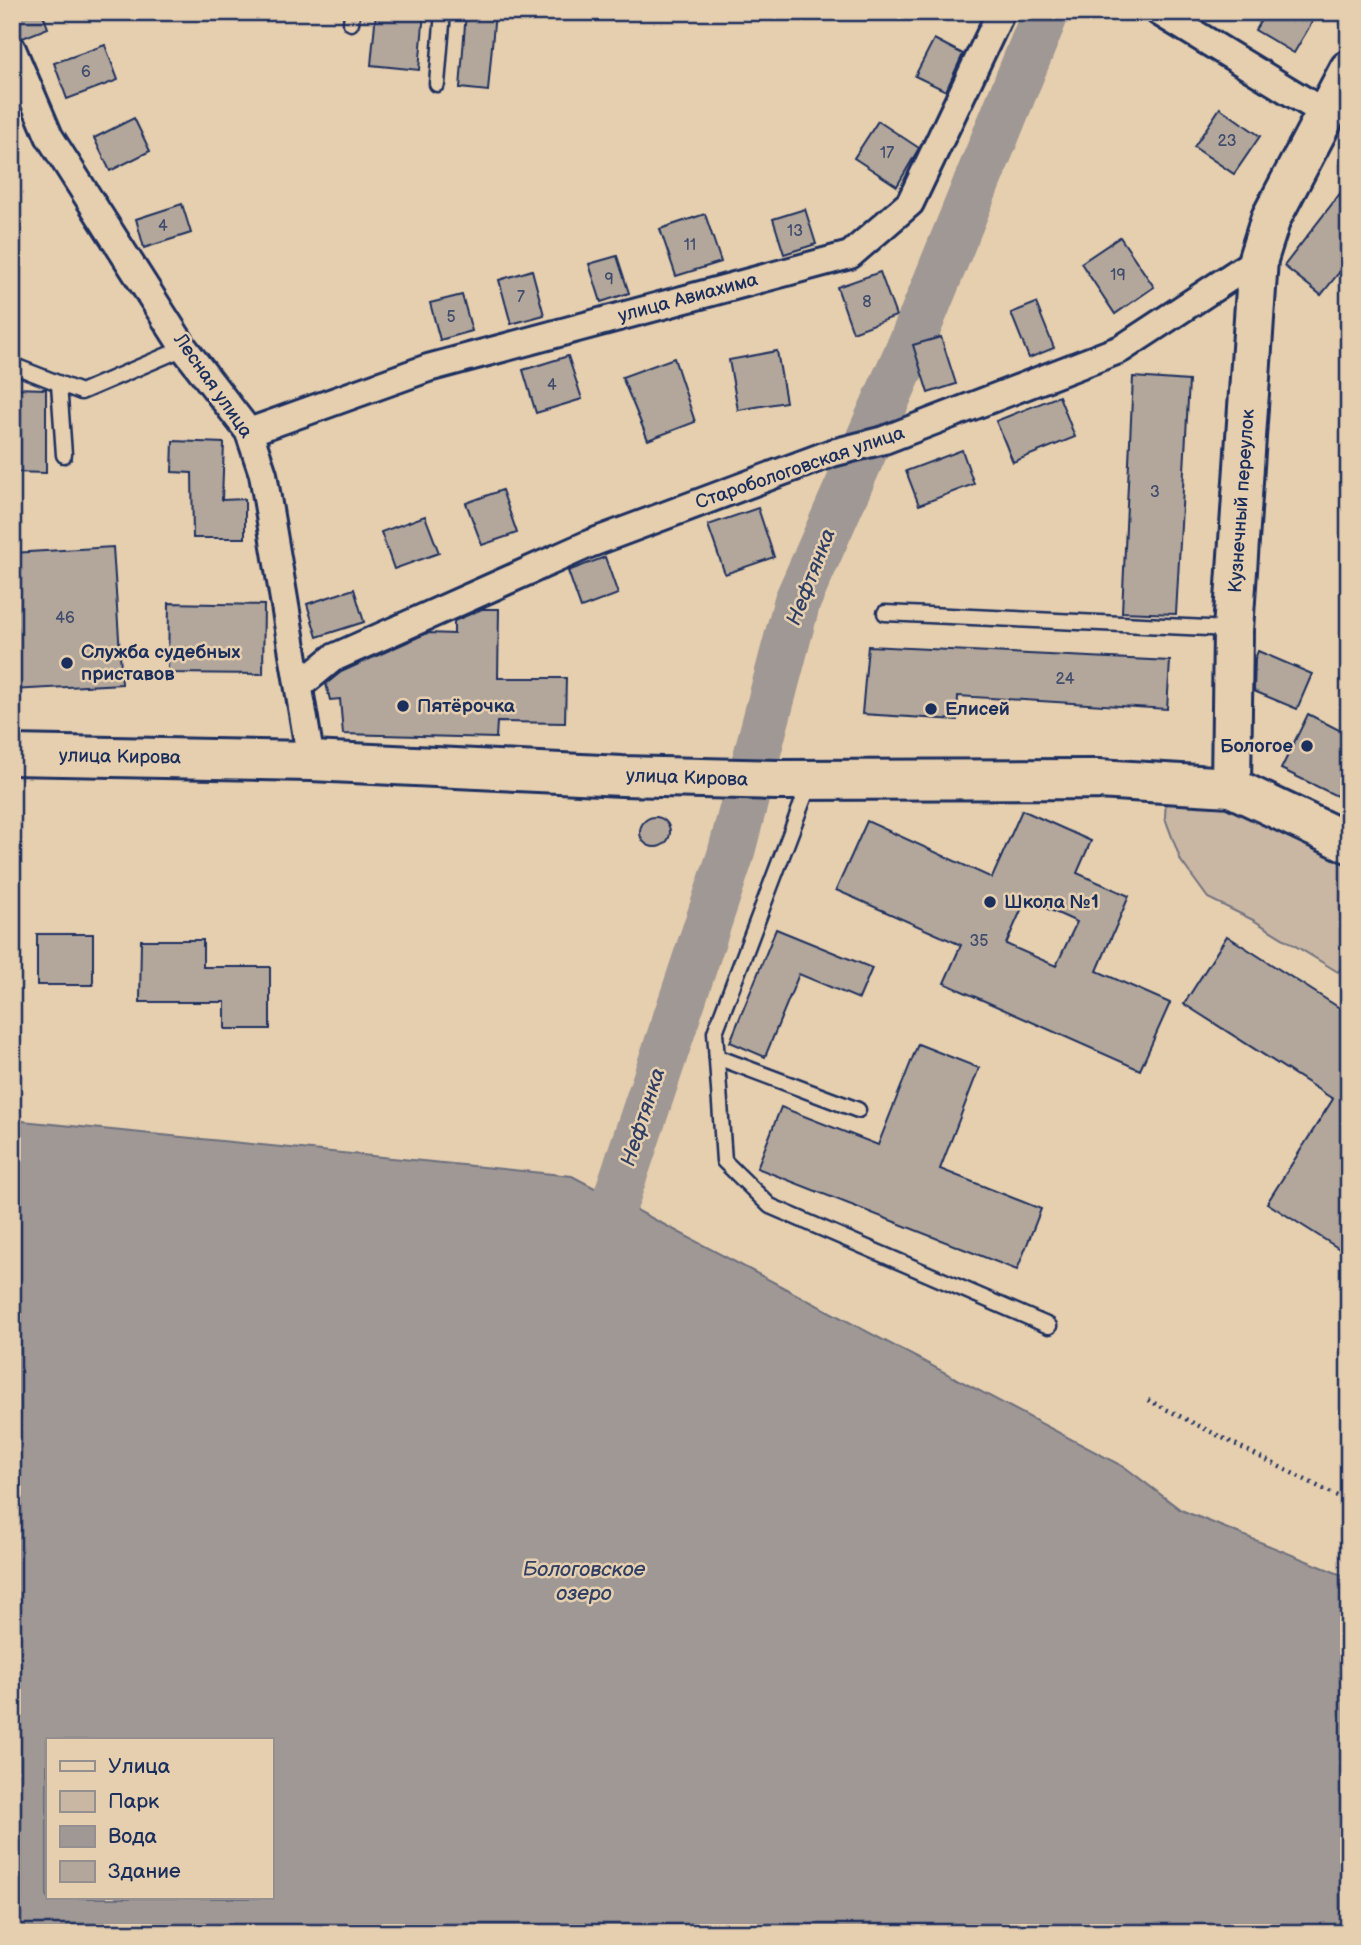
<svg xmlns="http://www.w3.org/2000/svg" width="1361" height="1945" font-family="'Balsamiq Sans',sans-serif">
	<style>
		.green { fill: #c9b7a3; stroke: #727380; stroke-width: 2 }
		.water { fill: #a09894; stroke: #6b6e7e; stroke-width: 2; fill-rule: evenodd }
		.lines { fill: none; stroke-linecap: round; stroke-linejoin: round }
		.river { stroke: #a09894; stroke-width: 47 }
		.building { fill: #b3a79b; stroke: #1b2f5e; stroke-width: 2; fill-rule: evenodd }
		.service-casing { stroke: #1b2f5e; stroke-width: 19 }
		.minor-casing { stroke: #1b2f5e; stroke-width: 32 }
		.secondary-casing { stroke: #1b2f5e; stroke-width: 44 }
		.path { stroke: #1b2f5e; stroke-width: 4.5; stroke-dasharray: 2 5; stroke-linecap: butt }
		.service { stroke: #e6cfaf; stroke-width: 14 }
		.minor { stroke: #e6cfaf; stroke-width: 26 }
		.secondary { stroke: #e6cfaf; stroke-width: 38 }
		.poi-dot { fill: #1b2f5e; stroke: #e6cfaf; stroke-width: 2.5 }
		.labels { text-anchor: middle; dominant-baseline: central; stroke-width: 5; stroke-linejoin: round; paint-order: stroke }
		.number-label { font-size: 16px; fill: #414d6d }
		.street-label { font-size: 19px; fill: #1b2f5e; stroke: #e6cfaf }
		.poi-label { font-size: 19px; font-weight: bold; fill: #1b2f5e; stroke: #e6cfaf; text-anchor: start }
		.water-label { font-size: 21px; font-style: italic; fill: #2f3f66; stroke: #e6cfaf }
	</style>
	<rect width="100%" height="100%" fill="#e6cfaf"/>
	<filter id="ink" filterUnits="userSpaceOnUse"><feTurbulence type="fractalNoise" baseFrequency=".0143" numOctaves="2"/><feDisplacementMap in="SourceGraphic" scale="14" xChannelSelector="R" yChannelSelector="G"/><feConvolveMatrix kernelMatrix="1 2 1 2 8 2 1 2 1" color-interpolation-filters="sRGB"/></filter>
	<g filter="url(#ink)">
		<!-- green -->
		<path class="green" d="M1166,796l49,4 134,43v114l-11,15 -85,-52 -45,-22 -27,-37 -16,-43z"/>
		<!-- water -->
		<path class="water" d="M12,1120l560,56 554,292 55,42 168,68v355h-1337zM47,1740h224v158h-224z"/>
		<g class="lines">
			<!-- river -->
			<path class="river" d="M616,1199l114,-342 67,-255 115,-260 134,-330"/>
		</g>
		<!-- building -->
		<g class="building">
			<path d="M12,12h30l6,16 -25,10 -6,-3 -5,-13z"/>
			<path d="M376,12h48l-5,58 -48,-5z"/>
			<path d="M466,12h29l-7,79 -28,-3z"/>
			<path d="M1266,12h52l-24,41 -39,-23z"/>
			<path d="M934,39l29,15 -17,37 -31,-15z"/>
			<path d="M105,45l13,35 -51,19 -13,-36z"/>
			<path d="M1220,108l40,28 -26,38 -40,-27z"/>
			<path d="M134,118l16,33 -40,20 -16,-33z"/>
			<path d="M878,121l41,27 -22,38 -43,-28z"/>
			<path d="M1349,182v78l-28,35 -37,-29z"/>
			<path d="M182,204l9,29 -47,15 -8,-29z"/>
			<path d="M805,209l11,35 -32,10 -11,-35z"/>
			<path d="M705,214l16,48 -45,14 -16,-47z"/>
			<path d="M1120,237l34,50 -39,27 -34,-51z"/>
			<path d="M617,256l12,37 -28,9 -12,-38z"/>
			<path d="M532,270l12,45 -33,9 -12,-44z"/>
			<path d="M880,272l16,44 -43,16 -16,-45z"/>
			<path d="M462,295l10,36 -32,9 -10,-37z"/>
			<path d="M1036,303l18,45 -25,10 -18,-45z"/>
			<path d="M941,337l15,47 -28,9 -15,-48z"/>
			<path d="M777,351l9,51 -48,8 -9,-50z"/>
			<path d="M568,356l14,43 -46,14 -13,-43z"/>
			<path d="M674,358l21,64 -47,18 -26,-63z"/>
			<path d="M1133,377l56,4 -13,233 -54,-2z"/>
			<path d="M12,388l34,1v84l-34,-1z"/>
			<path d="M1059,396l16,41 -62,25 -17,-41z"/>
			<path d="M173,441l51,2 -2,57 23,-1v39h-52l-1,-65 -20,-1z"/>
			<path d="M962,450l12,34 -55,21 -13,-34z"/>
			<path d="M502,490l15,43 -35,12 -16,-42z"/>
			<path d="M758,508l16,49 -49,17 -17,-49z"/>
			<path d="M425,516l14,37 -45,16 -13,-37z"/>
			<path d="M113,547l9,137 -110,6v-137z"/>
			<path d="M605,557l13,37 -37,14 -13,-37z"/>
			<path d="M354,589l10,33 -47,15 -10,-33z"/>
			<path d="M169,603l95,2 -1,69 -95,-1z"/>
			<path d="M482,609h17l-1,69h68l-1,45 -68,-1 -1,16 -153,-4 -3,-35 -10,1 -4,-16 15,-12 86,-39 27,1v-13z"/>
			<path d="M868,646l302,15 -3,48 -209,-13 -1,24 -95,-6z"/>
			<path d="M1258,651l54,23 -15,35 -43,-18 1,-32z"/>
			<path d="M1308,714l41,21v67l-68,-33z"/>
			<path d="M1022,810l69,31 -14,32 52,23 -32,75 73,32 -30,67 -196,-87 17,-38 -125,-55 31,-69 125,57zM1026,899l51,23 -21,44 -50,-22z"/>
			<circle cx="655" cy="832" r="15"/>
			<path d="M776,929l96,39 -13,31 -60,-25 -34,83 -35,-15z"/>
			<rect x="37" y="934" width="56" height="51"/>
			<path d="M1227,936l122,78v241l-82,-52 66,-104 -149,-95z"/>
			<path d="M141,940h62v27h67v62h-45v-27h-85z"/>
			<path d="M918,1044l61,24 -39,101 101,40 -24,61 -260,-102 24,-61 97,38z"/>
		</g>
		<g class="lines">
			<!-- service casing -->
			<g class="service-casing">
				<g id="service">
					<path d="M351,23l1,-11"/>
					<path d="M437,84l6,-72"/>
					<path d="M12,365l69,27 103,-44"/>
					<path d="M59,384l5,71"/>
					<path d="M885,613l345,16"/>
					<path d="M810,782l-95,250 9,129 46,45 279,120"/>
					<path d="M717,1057l141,53"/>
				</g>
			</g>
			<!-- minor casing -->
			<g class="minor-casing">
				<g id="minor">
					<path d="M1159,12l166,101"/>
					<path d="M12,49l37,87 135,212 65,84 14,42 48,287"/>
					<path d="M249,432l179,-64 422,-113 60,-52 91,-191"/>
					<path d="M299,686l34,-28 256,-114 243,-91 52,-13 237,-91 137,-90"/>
				</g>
			</g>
			<!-- secondary casing -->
			<g class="secondary-casing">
				<g id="secondary">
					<path d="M12,755l299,6 311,15 156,4 320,-1 133,8 118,56"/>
					<path d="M1231,787l2,-157 25,-371 13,-41 78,-148"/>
				</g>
			</g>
			<!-- path -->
			<path class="path" d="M1148,1400l201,102"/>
			<!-- service -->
			<use href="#service" class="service"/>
			<!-- minor -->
			<use href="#minor" class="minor"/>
			<!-- secondary -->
			<use href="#secondary" class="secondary"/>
		</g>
	</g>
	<!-- markers -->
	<g class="poi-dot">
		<circle cx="67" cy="663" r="7"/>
		<circle cx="403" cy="706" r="7"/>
		<circle cx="931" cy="709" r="7"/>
		<circle cx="1307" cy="746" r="7"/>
		<circle cx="990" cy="902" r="7"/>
	</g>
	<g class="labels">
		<!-- number labels -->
		<g class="number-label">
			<text x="86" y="72">6</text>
			<text x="1227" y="141">23</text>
			<text x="887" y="153">17</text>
			<text x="163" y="226">4</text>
			<text x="795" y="231">13</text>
			<text x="690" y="245">11</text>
			<text x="1118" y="275">19</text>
			<text x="609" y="279">9</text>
			<text x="521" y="297">7</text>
			<text x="867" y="302">8</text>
			<text x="451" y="317">5</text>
			<text x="552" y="385">4</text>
			<text x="1155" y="492">3</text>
			<text x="65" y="618">46</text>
			<text x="1065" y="679">24</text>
			<text x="979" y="941">35</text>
		</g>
		<!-- street labels -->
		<g class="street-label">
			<text transform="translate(688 298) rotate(-15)">улица Авиахима</text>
			<text transform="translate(213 386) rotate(55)">Лесная улица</text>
			<text transform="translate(800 468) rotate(-19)">Старобологовская улица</text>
			<text transform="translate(1242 501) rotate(-86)">Кузнечный переулок</text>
			<text transform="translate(120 757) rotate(1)">улица Кирова</text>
			<text transform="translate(687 778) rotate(2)">улица Кирова</text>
		</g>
		<!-- poi labels -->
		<g class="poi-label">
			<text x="81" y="652">Служба судебных<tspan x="81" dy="22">приставов</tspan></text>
			<text x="417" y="706">Пятёрочка</text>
			<text x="945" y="709">Елисей</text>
			<text x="1293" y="746" text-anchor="end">Бологое</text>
			<text x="1004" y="902">Школа №1</text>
		</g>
		<!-- water labels -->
		<g class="water-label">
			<text transform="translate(811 577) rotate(-69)">Нефтянка</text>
			<text transform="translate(643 1117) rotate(-72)">Нефтянка</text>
			<text x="584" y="1569">Бологовское<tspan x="584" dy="24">озеро</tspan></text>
		</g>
	</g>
	<!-- margin -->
	<rect width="1361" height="1945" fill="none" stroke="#e6cfaf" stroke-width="42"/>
	<rect x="21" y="21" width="1319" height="1903" fill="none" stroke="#1b2f5e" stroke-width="2.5" filter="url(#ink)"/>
	<!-- legend -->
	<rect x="46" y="1738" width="228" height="161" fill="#e6cfaf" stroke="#958f8f" stroke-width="2"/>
	<rect x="60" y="1761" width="35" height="10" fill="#e6cfaf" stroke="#958f8f" stroke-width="2"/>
	<text x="108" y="1773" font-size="21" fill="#1b2f5e">Улица</text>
	<rect x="60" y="1791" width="35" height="21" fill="#c9b7a3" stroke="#958f8f" stroke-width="2"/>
	<text x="108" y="1808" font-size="21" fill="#1b2f5e">Парк</text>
	<rect x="60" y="1826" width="35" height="21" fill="#a09894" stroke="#958f8f" stroke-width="2"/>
	<text x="108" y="1843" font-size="21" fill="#1b2f5e">Вода</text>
	<rect x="60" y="1861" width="35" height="21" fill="#b3a79b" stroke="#958f8f" stroke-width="2"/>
	<text x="108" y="1878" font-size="21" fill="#1b2f5e">Здание</text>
</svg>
